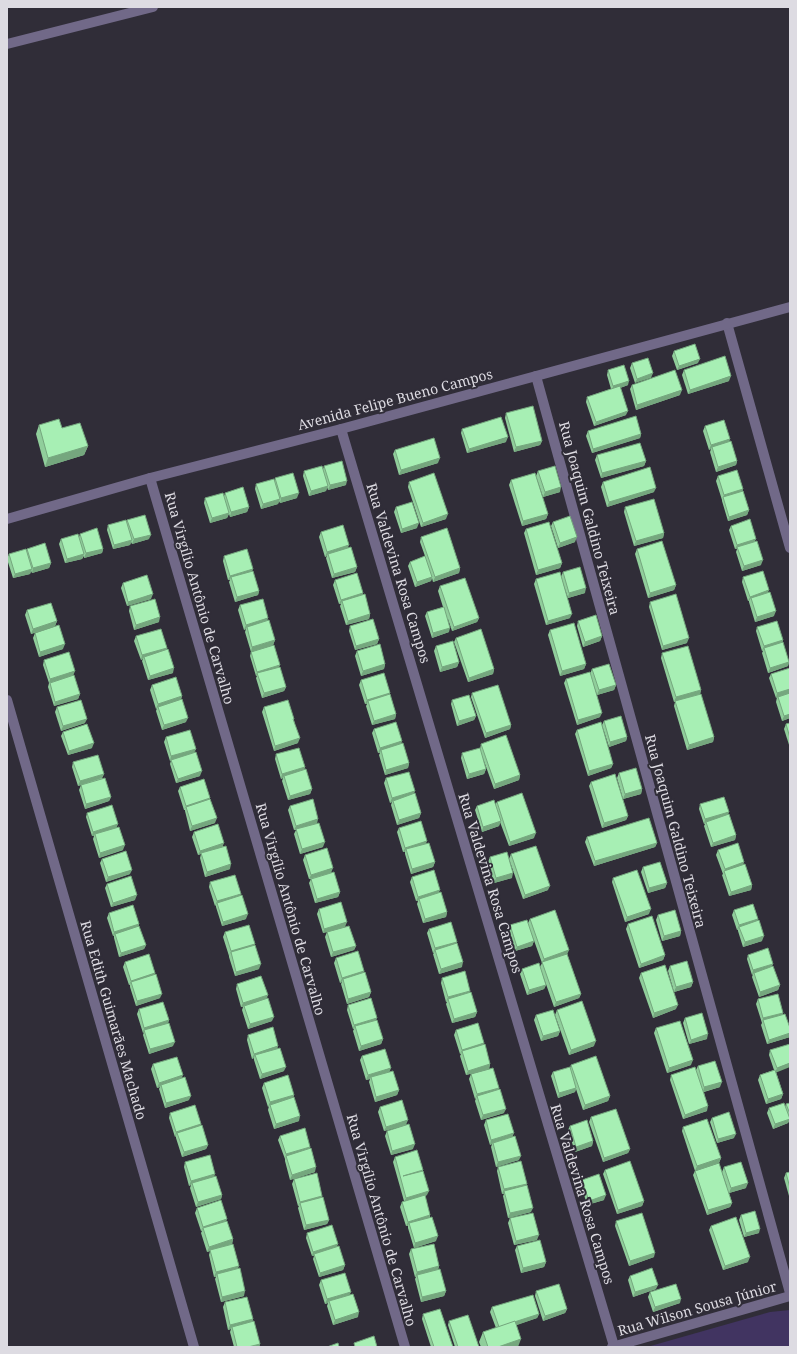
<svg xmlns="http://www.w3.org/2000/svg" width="797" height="1354" font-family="'Noto Serif',serif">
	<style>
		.green { fill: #413461 }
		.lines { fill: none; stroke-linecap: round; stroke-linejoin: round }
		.minor { stroke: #716988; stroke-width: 10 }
		.wall { fill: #90ce9b }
		.shaded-wall { fill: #75a77e }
		.building { fill: #a7efb4; stroke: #75a77e }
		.labels { text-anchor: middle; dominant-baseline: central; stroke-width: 4; stroke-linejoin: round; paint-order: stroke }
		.street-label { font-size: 14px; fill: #dddbe2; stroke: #302d38 }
	</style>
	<rect width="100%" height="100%" fill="#302d38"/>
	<!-- green -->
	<path class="green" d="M790,1310v37h-143l123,-35z"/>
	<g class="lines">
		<!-- minor -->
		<g class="minor">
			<path d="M7,44l146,-37"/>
			<path d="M727,323l63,225"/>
			<path d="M536,376l254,917"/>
			<path d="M341,429l273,917"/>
			<path d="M150,478l255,869"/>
			<path d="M7,519l143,-41 191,-49 449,-122"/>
			<path d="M7,700l187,647"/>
			<path d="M612,1347l178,-51"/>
		</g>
	</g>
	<!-- wall -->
	<g class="wall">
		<path d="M674,351l24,12 -21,7 -5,-14z"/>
		<path d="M632,363l21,10 -18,10 -5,-15z"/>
		<path d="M608,370l20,15 -8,3 6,27 -32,11 -8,-24 1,-5 24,-8 -4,-14z"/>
		<path d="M684,370l45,11 -41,13 -6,-19z"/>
		<path d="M632,385l48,10 -44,15 -6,-21z"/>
		<path d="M506,413l36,28 -2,4 -26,7 -9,-34z"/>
		<path d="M39,425l23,3 26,18 -4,9 -39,12 -9,-33z"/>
		<path d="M705,426l24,16 8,19 -1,4 -20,7 -6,-20 1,-3 -2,1 -6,-19z"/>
		<path d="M462,429l44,13 -39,11 -6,-20z"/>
		<path d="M588,431l53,3 -1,4 -48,15 -6,-17z"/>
		<path d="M395,450l43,13 -39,12 -6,-21z"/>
		<path d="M597,455l49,6 -2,5 -43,12 -6,-18z"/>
		<path d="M324,466l22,19 -18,5 -1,-3 -1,4 -17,5 -6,-20 1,-5 19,-2z"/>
		<path d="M538,471l22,21 -17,5 -7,-21z"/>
		<path d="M718,476l25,15 6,19 -2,5 -19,6 -6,-20v-1l-6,-19z"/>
		<path d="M275,478l22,20 -17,5 -1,-2 -1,3 -17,5 -6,-20 1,-5 19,-3z"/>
		<path d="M511,480l37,34 -2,5 -24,7 -13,-41z"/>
		<path d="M409,482l37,37 -25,8 -13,-40z"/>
		<path d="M603,482l51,10 -47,15 -6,-20z"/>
		<path d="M225,493l24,14 -2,5 -17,5 -1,-3 -2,4 -17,5 -6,-20 1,-5 19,-2z"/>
		<path d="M396,507l21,21 -16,5 -7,-21z"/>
		<path d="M625,507l39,26 -1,5 -29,8 -10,-34z"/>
		<path d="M127,520l22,19 -17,5 -1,-2 -1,3 -17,4 -6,-19 1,-5 18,-3z"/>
		<path d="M553,522l22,20 -17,6 -7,-22z"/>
		<path d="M731,526l24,15 6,24 -19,6 -6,-19 1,-3h-2l-6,-19z"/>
		<path d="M526,529l36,34 -2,5 -24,7 -12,-42z"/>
		<path d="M321,532l27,16 9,19 -2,5 -23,6 -6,-20 1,-2 -2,1 -6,-20z"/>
		<path d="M80,534l23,15 -1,4 -18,5v-2l-2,3 -17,4 -6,-19 2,-5 18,-2z"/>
		<path d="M421,537l39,31 -1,5 -26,9 -1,-4 -1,3 -16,6 -7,-21 2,-4 15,-6 -5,-14z"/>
		<path d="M27,549l24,14 -2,5 -17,5 -1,-2 -1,3 -17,4 -6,-19 2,-5 17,-3z"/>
		<path d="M637,549l39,36 -2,5 -26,8 -13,-44z"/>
		<path d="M224,556l28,15 7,20 -1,4 -23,7 -6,-20 1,-2h-2l-5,-19z"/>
		<path d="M563,572l22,21 -17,5 -7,-21z"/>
		<path d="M743,577l25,15 6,24 -19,6 -6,-20v-1h-1l-6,-19z"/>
		<path d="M536,579l34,39 -24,7 -12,-41z"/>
		<path d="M335,580l28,15 7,19 -1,5 -23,6 -6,-19 1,-2h-2l-6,-19z"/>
		<path d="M123,583l28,16 -24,7 -6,-18z"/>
		<path d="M440,586l39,32 -2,4 -25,9 -4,-12 1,13 -17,6 -7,-22 2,-4 16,-5 -5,-16z"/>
		<path d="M650,602l37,41 -25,7 -13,-43z"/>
		<path d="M240,605l27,16 8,19 -2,5 -22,7 -6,-20 1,-3 -2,1 -6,-20z"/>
		<path d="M130,606l29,16 -25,8 -5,-19z"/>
		<path d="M27,610l30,11 -2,5 -24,8 -6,-19z"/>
		<path d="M578,621l24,15 -2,5 -17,6 -6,-21z"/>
		<path d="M350,626l29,13 -2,5 -22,6 -6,-19z"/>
		<path d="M757,627l26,13 -1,3 7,19 -1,4 -20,7 -6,-20 1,-2h-1l-6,-20z"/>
		<path d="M550,630l36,34 -2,5 -24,7 -12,-41z"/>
		<path d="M35,633l28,16 -24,8 -6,-19z"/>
		<path d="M136,636l31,12 -1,2 7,23 -25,7 -6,-19 1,-2 -2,1 -7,-19z"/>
		<path d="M456,638l38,31 -1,5 -25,8 -14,-40z"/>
		<path d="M436,646l23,16 -2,5 -17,5 -6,-21z"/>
		<path d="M357,651l28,13 -1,5 -23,7 -6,-20z"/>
		<path d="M251,652l28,15 7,20 -2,4 -22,7 -6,-20 1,-2h-1l-6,-20z"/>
		<path d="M662,653l39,37 -1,4 14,43 -1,5 -26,8 -13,-44 1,-4h-1l-13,-44z"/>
		<path d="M44,660l29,15 7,19 -2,5 -24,7 -6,-19 1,-4 -6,-18z"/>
		<path d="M790,668v50l-8,3 -6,-19 1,-5 -1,1 -7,-20 2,-4z"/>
		<path d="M592,669l24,16 -2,5 -17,5 -7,-21z"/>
		<path d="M566,679l34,38 -23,8 -13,-42z"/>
		<path d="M361,680l29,13 -1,2 7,19 -1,5 -23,6 -6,-19 1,-2h-2l-6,-19z"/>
		<path d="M152,685l30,11 -1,3 5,23 -24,8 -6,-19 1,-3 -1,1 -6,-19z"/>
		<path d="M472,693l39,32 -1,4 -25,9 -14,-41z"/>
		<path d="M452,700l24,16 -2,4 -17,6 -6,-22z"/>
		<path d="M57,707l28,16 -24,8 -6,-19z"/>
		<path d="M264,707l30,12v1l4,23 -24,8 -12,-39z"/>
		<path d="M604,721l23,16 -1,4 -17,6 -7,-22z"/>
		<path d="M790,723v25l-6,-19 2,-5z"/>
		<path d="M374,729l28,15 7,19 -1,5 -23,7 -6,-20 1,-2h-2l-6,-20z"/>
		<path d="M577,730l36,34 -2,4 -23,8 -13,-42z"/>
		<path d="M63,732l29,16 -24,7 -7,-19z"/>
		<path d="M166,737l30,12 -2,3 6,24 -24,7 -6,-19 1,-4 -1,1 -6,-19z"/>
		<path d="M481,744l39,31 -1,5 -25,9 -14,-39 6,19 -2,5 -17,5 -6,-21 1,-5 18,-4z"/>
		<path d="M276,754l29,13 -1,3 8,19 -2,5 -22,6 -6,-19 1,-3 -2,1 -6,-20z"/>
		<path d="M73,762l31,12 -2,4 9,19 -2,4 -24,8 -6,-19 2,-5 -3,1 -6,-19z"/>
		<path d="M619,773l23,16 -1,5 -18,5 -6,-21z"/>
		<path d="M386,778l28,16 7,19 -2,5 -22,7 -6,-20 1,-3 -2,1 -6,-20z"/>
		<path d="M591,782l37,34 -2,4 -24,8 -13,-42z"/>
		<path d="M180,787l30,11v1l5,24 -25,8 -5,-20v-1h-1l-6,-19z"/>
		<path d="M497,802l37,36 -25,8 -9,-24 -1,4 -17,6 -7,-22 2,-4 18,-1z"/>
		<path d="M700,804l28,10 8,21 -1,5 -24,7 -7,-21 1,-2h-1l-5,-15z"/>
		<path d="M290,806l27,17 6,24 -23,7 -6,-20 2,-4h-2l-6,-20z"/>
		<path d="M87,813l31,11 -2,3 7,23 -24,8 -6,-19 1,-3h-2l-6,-19z"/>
		<path d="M399,828l27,16 9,18 -2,5 -22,7 -6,-20v-2h-2l-6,-20z"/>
		<path d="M194,832l29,14 7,23 -25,8 -5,-19 1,-4 -3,1 -6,-18z"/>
		<path d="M587,837l70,6 -2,4 -61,19 -9,-24z"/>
		<path d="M718,850l25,15 9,20 -1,5 -22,6 -7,-21 1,-1 -7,-19z"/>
		<path d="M511,854l37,36 -25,9 -14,-40z"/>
		<path d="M305,855l26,18 9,19 -2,5 -23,6 -6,-20 2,-4h-2l-6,-19z"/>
		<path d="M490,857l22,21 -18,5 -6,-21z"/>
		<path d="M102,859l28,15 -24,8 -6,-19z"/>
		<path d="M643,867l24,16 -2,5 -17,5 -7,-21z"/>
		<path d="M412,877l27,16 8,19 -1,5 -23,6 -6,-19 1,-3h-2l-6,-19z"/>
		<path d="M613,878l36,36 -24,8 -13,-40z"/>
		<path d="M210,882l30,14 6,23 -24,7 -6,-19v-2l-1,1 -6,-19z"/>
		<path d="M107,884l28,16 -24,7 -6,-19z"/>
		<path d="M319,909l26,18 -22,6 -6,-19z"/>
		<path d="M734,910l24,11 4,20 -19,6 -5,-16v-1h-1l-5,-15z"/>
		<path d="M109,913l30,11 -1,3 8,18 -2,4 -25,8 -5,-19v-2h-1l-6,-18z"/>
		<path d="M658,915l23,16 -1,5 -18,5 -6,-21z"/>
		<path d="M530,919l37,35 14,40 -2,4 -25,9 -14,-40 2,-4 -11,-31 3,9 -2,5 -17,5 -6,-21 1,-5 18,-2z"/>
		<path d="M628,924l37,31 -2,5 -24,8 -13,-39z"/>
		<path d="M429,929l28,14 5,24 -23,7 -6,-20 1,-1h-1l-6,-20z"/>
		<path d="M225,932l29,13 5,24 -24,7 -6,-19v-1l-6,-19z"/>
		<path d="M327,932l29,14 -2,4 -23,7 -6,-20z"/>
		<path d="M748,955l25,9 -2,3 9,18 -2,5 -19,7 -7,-20 1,-3 -1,1 -5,-16z"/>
		<path d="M336,958l28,13 -1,2 8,19 -2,5 -22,7 -6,-20 1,-2 -2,1 -6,-20z"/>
		<path d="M125,962l30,11 -1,2 6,23 -24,8 -6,-19v-2h-1l-6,-18z"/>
		<path d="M670,966l23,16 -2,5 -17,5 -6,-21z"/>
		<path d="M522,969l24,16 -2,4 -17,6 -7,-21z"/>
		<path d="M641,973l35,36 -23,9 -14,-40z"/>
		<path d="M442,978l28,15 7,19 -2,5 -23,6 -6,-19 1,-2h-1l-5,-19z"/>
		<path d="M237,984l31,11 -2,3 6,23 -24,8 -6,-19 1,-3h-2l-5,-18z"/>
		<path d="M758,999l25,16 7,13v9l-23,7 -6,-19 1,-2 -6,-19z"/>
		<path d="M348,1005l28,15 7,19 -2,5 -22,7 -6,-20 1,-2h-1l-6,-19z"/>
		<path d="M139,1009l30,11 -1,3 5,23 -24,8 -6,-19 1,-3 -1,1 -6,-19z"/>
		<path d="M557,1010l37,36 -25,9 -14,-40z"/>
		<path d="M536,1015l24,16 -2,5 -17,5 -7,-21z"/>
		<path d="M685,1018l22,21 -18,5 -6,-21z"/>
		<path d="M656,1028l35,37 -24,8 -13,-40z"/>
		<path d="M456,1030l27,15 7,19 -1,5 -23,6 -6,-19 1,-2h-1l-6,-19z"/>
		<path d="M248,1035l36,36 -24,8 -6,-19v-2l-2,1 -5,-19z"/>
		<path d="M790,1044l-14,28 7,22 -2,5 -15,5 -8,-24 2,-5 14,-5 -5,-15 1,-5z"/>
		<path d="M362,1056l27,16 10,18 -2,5 -22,7 -6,-20 1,-3 -4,1 -6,-20z"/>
		<path d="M153,1064l29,14 7,22 -24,8 -6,-19 1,-2 -3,1 -6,-19z"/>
		<path d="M571,1065l39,31 -2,5 -25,9 -7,-21 -1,3 -17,6 -7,-22 2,-4 17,-4z"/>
		<path d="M698,1066l22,21 -16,5 3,19 -24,8 -13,-39 1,-5 25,-5z"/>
		<path d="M471,1074l28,14 -1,1 6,24 -23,7 -6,-19 1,-3 -1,1 -6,-20z"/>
		<path d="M264,1083l30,12 -1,3 6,23 -25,8 -6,-19 1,-4 -1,1 -6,-19z"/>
		<path d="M790,1103v20l-1,-2 -1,2 -15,6 -6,-16 2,-5 16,-1 1,-3z"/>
		<path d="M380,1107l26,18 -22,6 -6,-19z"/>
		<path d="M170,1113l31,11 -1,2 8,19 -2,4 -24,8 -6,-19v-2l-1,1 -6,-19z"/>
		<path d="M591,1117l39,32 -2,4 -25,9 -14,-40z"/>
		<path d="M712,1118l22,20 -17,5 -7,-21z"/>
		<path d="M486,1120l27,17 6,23 -23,7 -5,-20 1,-3 -2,1 -6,-20z"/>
		<path d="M570,1126l23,15 -1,5 -17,6 -7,-22z"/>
		<path d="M683,1127l38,31 -2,5 -24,8 -13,-40z"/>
		<path d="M387,1131l26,18 -22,6 -6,-19z"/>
		<path d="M280,1136l30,11v2l5,23 -25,8 -5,-19v-2l-7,-19z"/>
		<path d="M395,1157l28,13v1l4,24 -2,1 5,19v2l6,24 -22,7 -6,-20v-2h-2l-6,-19 2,-5 2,-1 -11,-39z"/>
		<path d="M185,1162l29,14 8,19 -1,4 -25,8 -6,-19 1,-3 -2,1 -5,-19z"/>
		<path d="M498,1167l28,19 5,26 -23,6 -5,-22 1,-2h-2l-5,-23z"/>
		<path d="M724,1167l22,21 -17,5 3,10 -2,4 -23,8 -14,-40 2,-4 32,16 -5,-15z"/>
		<path d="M605,1170l39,31 -2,5 -25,8 -14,-40z"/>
		<path d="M790,1172v23l-1,1 -5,-18 2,-5z"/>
		<path d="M294,1179l28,17v1l7,23 -2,4 -23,6 -6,-22 1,-2h-1l-6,-22z"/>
		<path d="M582,1180l22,20 -17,5 -6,-21z"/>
		<path d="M197,1208l29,13 7,18 -1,5 6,25 6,27 -23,6 -6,-23 1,-2h-2l-5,-22 1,-4 -3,1 -6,-19 1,-2h-1l-6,-18z"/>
		<path d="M741,1215l18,18 -15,4 -5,-17z"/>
		<path d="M510,1218l27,22 -23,5 -6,-22z"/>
		<path d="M616,1221l38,36 -25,9 -14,-40z"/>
		<path d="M711,1226l37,36 -25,8 -14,-40z"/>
		<path d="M307,1233l31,11 -2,3 9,18 -2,5 -24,7 -6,-18 1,-3h-2l-6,-18z"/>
		<path d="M517,1246l29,16 -2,5 -23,6 -6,-23z"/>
		<path d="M411,1249l28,17 -1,3 8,22 -2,5 -23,6 -6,-23 1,-2h-1l-6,-23z"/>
		<path d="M630,1276l26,13 -23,8 -5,-17z"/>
		<path d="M321,1280l29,15 8,22 -25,8 -6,-19 1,-3 -3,1 -6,-19z"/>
		<path d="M536,1291l31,18 -2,4 -22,8 -8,-25z"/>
		<path d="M650,1292l30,11 -27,9 -5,-15z"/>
		<path d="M225,1302l28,17 -1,3 8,22 -1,3h-25l-4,-15 1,-3 -3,1 -5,-23z"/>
		<path d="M492,1307l47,7 -2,4 -21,7 2,22h-37l-2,-5 4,-10 13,-4 -6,-16z"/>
		<path d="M423,1314l30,33h-22l-9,-28z"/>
		<path d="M449,1321l30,26h-24l-7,-22z"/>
	</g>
	<!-- shaded-wall -->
	<g class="shaded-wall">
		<path d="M700,359l-2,4 -21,7 2,-4z"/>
		<path d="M653,373l-2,5 -16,5 2,-4z"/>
		<path d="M731,376l-2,5 -41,13 2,-4z"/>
		<path d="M629,381l-1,4 -16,6 1,-5z"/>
		<path d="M682,390l-2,5 -44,15 1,-5z"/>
		<path d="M628,411l-2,4 -32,11 2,-4z"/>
		<path d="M641,434l-1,4 -48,15 1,-4z"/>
		<path d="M508,437l-2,5 -39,11 2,-4z"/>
		<path d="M730,439l-1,5 -17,3 -1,2 -2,1 2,-5z"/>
		<path d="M542,441l-2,4 -26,7 2,-5z"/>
		<path d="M88,446l-4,9 -39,12 3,-9z"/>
		<path d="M440,458l-2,5 -39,12 2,-5z"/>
		<path d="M646,461l-2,5 -43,12 1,-5z"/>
		<path d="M737,461l-1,4 -20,7 2,-5z"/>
		<path d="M347,481l-1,4 -18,5 2,-5z"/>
		<path d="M328,486l-2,5 -17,5 2,-5z"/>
		<path d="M561,487l-1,5 -17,5 2,-5z"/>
		<path d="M656,488l-2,4 -47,15 2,-5z"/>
		<path d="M743,489l-1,5 -19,3 1,-2z"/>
		<path d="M299,493l-2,5 -17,5 1,-5z"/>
		<path d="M280,499l-2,5 -17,5 2,-5z"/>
		<path d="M249,507l-2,5 -17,5 1,-5z"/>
		<path d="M749,510l-2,5 -19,6 1,-4z"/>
		<path d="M229,513l-2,5 -17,5 2,-5z"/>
		<path d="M448,514l-2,5 -25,8 2,-4z"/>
		<path d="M548,514l-2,5 -24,7 1,-5z"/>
		<path d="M419,523l-2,5 -16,5 1,-4z"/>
		<path d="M664,533l-1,5 -29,8 2,-5z"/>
		<path d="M151,535l-2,4 -17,5 2,-5z"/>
		<path d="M577,537l-2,5 -17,6 2,-5z"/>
		<path d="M756,539l-2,4 -17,4v2h-2l2,-4z"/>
		<path d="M132,540l-2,5 -17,4 1,-4z"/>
		<path d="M349,545l-2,5 -19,4 -1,2 -2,1 2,-5z"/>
		<path d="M103,549l-1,4 -18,5 2,-5z"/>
		<path d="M84,554l-2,5 -17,4 2,-4z"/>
		<path d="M763,560l-2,5 -19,6 2,-5z"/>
		<path d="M51,563l-2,5 -17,5 1,-5z"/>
		<path d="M562,563l-2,5 -24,7 2,-5z"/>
		<path d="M357,567l-2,5 -23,6 2,-4z"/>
		<path d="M460,568l-1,5 -26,9 2,-5z"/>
		<path d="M32,569l-2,5 -17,4 2,-4z"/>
		<path d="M253,569l-2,5 -20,3 -1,3h-2l2,-4z"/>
		<path d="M432,577l-1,4 -16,6 2,-5z"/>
		<path d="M676,585l-2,5 -26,8 2,-5z"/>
		<path d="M586,588l-1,5 -17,5 1,-5z"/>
		<path d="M769,590l-2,5 -16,3 -2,3h-1l2,-4z"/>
		<path d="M259,591l-1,4 -23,7 2,-5z"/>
		<path d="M363,593l-1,4 -20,4 -1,3h-2l2,-4z"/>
		<path d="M153,594l-2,5 -24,7 1,-4z"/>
		<path d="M776,611l-2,5 -19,6 2,-5z"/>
		<path d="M370,614l-1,5 -23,6 2,-4z"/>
		<path d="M572,614l-2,4 -24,7 2,-4z"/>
		<path d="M160,617l-1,5 -25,8 2,-5z"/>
		<path d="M268,618l-1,5 -20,4 -1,2 -2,1 2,-5z"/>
		<path d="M479,618l-2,4 -25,9 2,-4z"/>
		<path d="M57,621l-2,5 -24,8 2,-5z"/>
		<path d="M450,628l-1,4 -17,6 1,-5z"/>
		<path d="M602,636l-2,5 -17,6 2,-5z"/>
		<path d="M689,638l-2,5 -25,7 1,-4z"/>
		<path d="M379,639l-2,5 -22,6 1,-4z"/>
		<path d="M275,640l-2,5 -22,7 1,-5z"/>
		<path d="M783,640l-2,5 -17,3 -1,3h-1l2,-5z"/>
		<path d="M65,644l-2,5 -24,8 1,-5z"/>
		<path d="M167,648l-2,4 -21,5 -1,2 -2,1 1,-5z"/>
		<path d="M459,662l-2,5 -17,5 2,-5z"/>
		<path d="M789,662l-1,4 -20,7 2,-5z"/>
		<path d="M385,664l-1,5 -23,7 2,-5z"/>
		<path d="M586,664l-2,5 -24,7 2,-5z"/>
		<path d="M280,665l-2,4 -21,4v3h-1l1,-4z"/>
		<path d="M174,668l-1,5 -25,7 2,-4z"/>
		<path d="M494,669l-1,5 -25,8 1,-4z"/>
		<path d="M75,671l-2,5 -24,7 1,-4z"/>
		<path d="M616,685l-2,5 -17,5 2,-5z"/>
		<path d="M286,687l-2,4 -22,7 2,-5z"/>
		<path d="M790,689v4l-14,5 1,-5z"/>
		<path d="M701,690l-1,4 -26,8 2,-5z"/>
		<path d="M390,693l-2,5 -20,3 -1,3h-2l2,-4z"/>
		<path d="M80,694l-2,5 -24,7 1,-4z"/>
		<path d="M182,696l-2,5 -22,6 -2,2 2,-5z"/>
		<path d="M602,713l-2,4 -23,8 1,-5z"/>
		<path d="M396,714l-1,5 -23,6 2,-4z"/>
		<path d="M790,714v4l-8,3 2,-5z"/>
		<path d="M476,716l-2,4 -17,6 2,-5z"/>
		<path d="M188,718l-2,4 -24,8 2,-5z"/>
		<path d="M87,719l-2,4 -24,8 2,-5z"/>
		<path d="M511,725l-1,4 -25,9 1,-5z"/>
		<path d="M627,737l-1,4 -17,6 1,-5z"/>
		<path d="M714,737l-1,5 -26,8 2,-5z"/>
		<path d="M300,738l-2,5 -24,8 1,-5z"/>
		<path d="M402,741l-1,5 -20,4 -1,3h-2l2,-5z"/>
		<path d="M94,743l-2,5 -24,7 1,-4z"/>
		<path d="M196,749l-2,4 -24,8 1,-5z"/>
		<path d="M409,763l-1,5 -23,7 1,-5z"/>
		<path d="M613,764l-2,4 -23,8 1,-5z"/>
		<path d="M305,767l-2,5 -19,4 -1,2 -2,1 1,-5z"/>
		<path d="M486,769l-2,5 -17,5 2,-5z"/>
		<path d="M202,771l-2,5 -24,7 2,-4z"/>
		<path d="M104,774l-2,4 -24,8 2,-5z"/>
		<path d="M520,775l-1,5 -25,9 1,-5z"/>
		<path d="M312,789l-2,5 -22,6 2,-4z"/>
		<path d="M642,789l-1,5 -18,5 2,-5z"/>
		<path d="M415,791l-2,5 -20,5 -1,1 -2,1 2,-5z"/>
		<path d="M111,797l-2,4 -24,8 1,-5z"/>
		<path d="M210,798l-1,5 -23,4 -2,3 2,-4z"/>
		<path d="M729,812l-2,5 -21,5 -1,2h-1l1,-5z"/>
		<path d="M421,813l-2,5 -22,7 2,-5z"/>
		<path d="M628,816l-2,4 -24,8 2,-5z"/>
		<path d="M217,818l-2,5 -25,8 2,-5z"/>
		<path d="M318,819l-1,5 -23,6 2,-4z"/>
		<path d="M501,821l-2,5 -17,6 1,-5z"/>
		<path d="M118,824l-2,5 -21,5 -1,2h-2l1,-4z"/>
		<path d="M536,833l-2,5 -25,8 1,-4z"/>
		<path d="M736,835l-1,5 -24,7 2,-4z"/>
		<path d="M427,841l-2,5 -19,3 -1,3h-2l2,-4z"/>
		<path d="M325,842l-2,5 -23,7 2,-5z"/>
		<path d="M224,843l-2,5 -21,5v1l-3,1 2,-4z"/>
		<path d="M657,843l-2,4 -61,19 1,-5z"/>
		<path d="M125,845l-2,5 -24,8 1,-5z"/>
		<path d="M435,862l-2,5 -22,7 1,-5z"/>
		<path d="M744,862l-1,5 -19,4 -1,3 2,-5z"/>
		<path d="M231,864l-1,5 -25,8 2,-5z"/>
		<path d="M333,868l-2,5 -22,6 2,-4z"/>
		<path d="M132,870l-2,4 -24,8 2,-5z"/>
		<path d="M513,873l-1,5 -18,5 2,-5z"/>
		<path d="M667,883l-2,5 -17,5 1,-5z"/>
		<path d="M752,885l-1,5 -22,6 2,-4z"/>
		<path d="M550,886l-2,4 -25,9 2,-4z"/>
		<path d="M440,890l-2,5 -19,4 -1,2h-2l2,-4z"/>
		<path d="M340,892l-2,5 -23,6 2,-4z"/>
		<path d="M241,894l-2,4 -22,5 -1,2 -1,1 2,-5z"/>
		<path d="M137,895l-2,5 -24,7 2,-4z"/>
		<path d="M651,909l-2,5 -24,8 2,-5z"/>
		<path d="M447,912l-1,5 -23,6 2,-4z"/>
		<path d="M248,914l-2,5 -24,7 1,-4z"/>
		<path d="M758,919l-1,5 -18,3 -1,3h-1l2,-5z"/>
		<path d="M347,922l-2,5 -22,6 1,-4z"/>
		<path d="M139,924l-2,5 -22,5 -1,2h-1l1,-4z"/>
		<path d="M681,931l-1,5 -18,5 2,-5z"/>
		<path d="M764,936l-2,5 -19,6 2,-5z"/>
		<path d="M534,941l-2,5 -17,5 2,-4z"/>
		<path d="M457,942l-2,5 -20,3 -1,3h-1l2,-5z"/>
		<path d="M255,944l-2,4 -22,4 -2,4 2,-5z"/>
		<path d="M146,945l-2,4 -25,8 2,-4z"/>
		<path d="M356,946l-2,4 -23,7 2,-5z"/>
		<path d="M569,950l-2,5 -25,8 2,-4z"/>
		<path d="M665,955l-2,5 -24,8 2,-4z"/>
		<path d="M463,962l-1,5 -23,7 2,-5z"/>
		<path d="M261,964l-2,5 -24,7 1,-4z"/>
		<path d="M773,964l-2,4 -17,5 -2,2 1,-5z"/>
		<path d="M364,971l-2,5 -19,3 -1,3 -2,1 2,-5z"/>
		<path d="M155,973l-2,5 -22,4 -1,3h-1l2,-4z"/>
		<path d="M693,982l-2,5 -17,5 2,-5z"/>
		<path d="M546,985l-2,4 -17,6 2,-5z"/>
		<path d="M780,985l-2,5 -19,7 1,-5z"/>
		<path d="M470,991l-1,4 -21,4 -1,3h-1l2,-5z"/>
		<path d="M371,992l-2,5 -22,7 1,-5z"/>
		<path d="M162,994l-2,4 -24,8 1,-5z"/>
		<path d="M581,994l-2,4 -25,9 2,-5z"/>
		<path d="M268,995l-2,5 -22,6 -1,1h-2l2,-4z"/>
		<path d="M678,1005l-2,4 -23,9 1,-5z"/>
		<path d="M477,1012l-2,5 -23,6 2,-4z"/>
		<path d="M783,1013l-1,4 -19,3 -1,3 1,-5z"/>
		<path d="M274,1017l-2,4 -24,8 2,-5z"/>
		<path d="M377,1018l-2,5 -20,3 -1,3h-1l1,-4z"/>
		<path d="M169,1020l-2,5 -23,5v2l-1,1 1,-5z"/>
		<path d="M560,1031l-2,5 -17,5 2,-5z"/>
		<path d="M790,1033v4l-23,7 2,-4z"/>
		<path d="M708,1034l-1,5 -18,5 2,-4z"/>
		<path d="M383,1039l-2,5 -22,7 2,-5z"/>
		<path d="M596,1041l-2,5 -25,9 2,-5z"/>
		<path d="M175,1042l-2,4 -24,8 1,-5z"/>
		<path d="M484,1043l-2,5 -20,3 -1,3h-1l2,-4z"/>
		<path d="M278,1046l-1,5 -22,4 -1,3 -2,1 2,-5z"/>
		<path d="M693,1060l-2,5 -24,8 2,-5z"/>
		<path d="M790,1063v4l-15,6 2,-5z"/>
		<path d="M490,1064l-1,5 -23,6 2,-4z"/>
		<path d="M286,1067l-2,4 -24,8 2,-5z"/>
		<path d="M391,1068l-2,5 -18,4 -1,2 -4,1 2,-5z"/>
		<path d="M183,1075l-2,5 -20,5 -1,2 -3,1 2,-5z"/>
		<path d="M722,1082l-2,5 -17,5 1,-5z"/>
		<path d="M499,1088l-2,4 -20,4 -1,2 -1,1 2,-5z"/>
		<path d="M576,1088l-1,4 -17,6 1,-5z"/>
		<path d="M399,1090l-2,5 -22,7 1,-5z"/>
		<path d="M783,1094l-2,5 -15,5 2,-5z"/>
		<path d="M294,1095l-2,4 -22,6 -2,2 2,-5z"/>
		<path d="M191,1096l-2,4 -24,8 1,-5z"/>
		<path d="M610,1096l-2,5 -25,9 2,-5z"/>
		<path d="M708,1106l-1,5 -24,8 2,-4z"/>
		<path d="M506,1109l-2,4 -23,7 2,-5z"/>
		<path d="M300,1116l-1,5 -25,8 2,-5z"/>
		<path d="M790,1119l-2,4 -15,6 2,-5z"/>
		<path d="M408,1120l-2,5 -22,6 2,-4z"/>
		<path d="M201,1124l-2,5 -22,4 -1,3 -1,1 1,-5z"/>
		<path d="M514,1133l-2,5 -19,5 -1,1 -2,1 1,-5z"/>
		<path d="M736,1134l-2,4 -17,5 1,-4z"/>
		<path d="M593,1141l-1,5 -17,6 1,-5z"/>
		<path d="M415,1144l-2,5 -22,6 1,-4z"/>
		<path d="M208,1145l-2,4 -24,8 2,-5z"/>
		<path d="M310,1147l-1,5 -23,4 -1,3 1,-5z"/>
		<path d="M630,1149l-2,4 -25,9 1,-4z"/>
		<path d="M521,1156l-2,4 -23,7 2,-5z"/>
		<path d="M721,1158l-2,5 -24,8 2,-5z"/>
		<path d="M316,1167l-1,5 -25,8 2,-5z"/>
		<path d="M215,1174l-1,4 -22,5 -1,2 -2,1 2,-5z"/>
		<path d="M748,1183l-2,5 -17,5 2,-5z"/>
		<path d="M527,1184l-2,4 -21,3v3h-2l2,-5z"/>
		<path d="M429,1191l-2,4 -23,7 2,-4z"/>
		<path d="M222,1195l-1,4 -25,8 2,-5z"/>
		<path d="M606,1195l-2,5 -17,5 2,-4z"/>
		<path d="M322,1196l-1,5 -21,2 -1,3h-1l2,-4z"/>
		<path d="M644,1201l-2,5 -25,8 1,-4z"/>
		<path d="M732,1203l-2,4 -23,8 1,-5z"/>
		<path d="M533,1208l-2,4 -23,6 2,-5z"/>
		<path d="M430,1215l-1,5 -20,3 -1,3h-2l2,-4z"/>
		<path d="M227,1219l-2,5 -22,4 -1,3h-1l2,-4z"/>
		<path d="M329,1220l-2,4 -23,6 2,-5z"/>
		<path d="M760,1229l-1,4 -15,4 2,-4z"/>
		<path d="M539,1235l-2,5 -23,5 2,-4z"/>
		<path d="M438,1236l-2,5 -22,7 1,-5z"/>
		<path d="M233,1239l-1,5 -25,8 2,-5z"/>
		<path d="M338,1244l-2,5 -22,5v2h-2l1,-4z"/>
		<path d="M655,1253l-1,4 -25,9 1,-5z"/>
		<path d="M750,1257l-2,5 -25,8 2,-4z"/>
		<path d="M546,1262l-2,5 -23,6 2,-5z"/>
		<path d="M345,1265l-2,5 -24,7 1,-4z"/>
		<path d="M239,1266l-2,5 -20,3 -1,3h-2l2,-5z"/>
		<path d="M439,1266l-1,5 -21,4 -1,2h-1l2,-5z"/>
		<path d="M658,1285l-2,4 -23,8 2,-5z"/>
		<path d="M245,1291l-1,5 -23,6 1,-5z"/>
		<path d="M446,1291l-2,5 -23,6 1,-5z"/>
		<path d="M351,1292l-2,4 -20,5 -1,2 -3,1 2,-5z"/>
		<path d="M681,1299l-1,4 -27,9 2,-5z"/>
		<path d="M567,1309l-2,4 -22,8 2,-5z"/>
		<path d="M359,1312l-1,5 -25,8 2,-5z"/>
		<path d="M539,1314l-2,4 -40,14 2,-5z"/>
		<path d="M253,1319l-1,5 -20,3 -1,2 -3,1 2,-5z"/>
		<path d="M521,1339l-3,8h-20z"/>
		<path d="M260,1344l-1,3h-11z"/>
	</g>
	<!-- building -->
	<g class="building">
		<path d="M695,344l5,15 -21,7 -5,-15z"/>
		<path d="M725,356l6,20 -41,14 -6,-20z"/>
		<path d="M648,358l5,15 -16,6 -5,-16z"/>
		<path d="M624,365l5,16 -16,5 -5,-16z"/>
		<path d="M675,370l7,20 -45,15 -5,-20z"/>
		<path d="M620,386l8,25 -32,11 -9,-25z"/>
		<path d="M533,406l9,35 -26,6 -10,-34z"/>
		<path d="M636,416l5,18 -48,15 -5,-18z"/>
		<path d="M501,417l7,20 -39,12 -7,-20z"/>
		<path d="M59,419l3,9 18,-5 8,23 -40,12 -9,-33z"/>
		<path d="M724,420l6,19 -19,6 -6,-19z"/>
		<path d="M434,438l6,20 -39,12 -6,-20z"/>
		<path d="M731,441l6,20 -19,6 -6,-20z"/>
		<path d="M640,443l6,18 -44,12 -5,-18z"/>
		<path d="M342,461l5,20 -17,4 -6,-19z"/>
		<path d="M322,466l6,20 -17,5 -7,-20z"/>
		<path d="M555,466l6,21 -16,5 -7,-21z"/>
		<path d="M650,467l6,21 -47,14 -6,-20z"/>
		<path d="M737,470l6,19 -19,6 -6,-19z"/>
		<path d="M293,473l6,20 -18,5 -6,-20z"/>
		<path d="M434,473l14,41 -25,9 -14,-41z"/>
		<path d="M535,473l13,41 -25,7 -12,-41z"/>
		<path d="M274,479l6,20 -17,5 -7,-20z"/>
		<path d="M243,487l6,20 -18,5 -6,-19z"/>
		<path d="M743,491l6,19 -20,7 -6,-20z"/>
		<path d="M223,493l6,20 -17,5 -7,-20z"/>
		<path d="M654,499l10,34 -28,8 -11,-34z"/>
		<path d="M412,502l7,21 -17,6 -6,-22z"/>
		<path d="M145,515l6,20 -17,4 -7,-19z"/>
		<path d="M570,516l7,21 -17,6 -7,-21z"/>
		<path d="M750,519l6,20 -19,6 -6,-19z"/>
		<path d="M126,520l6,20 -18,5 -6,-20z"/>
		<path d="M549,522l13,41 -24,7 -12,-41z"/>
		<path d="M343,525l6,20 -22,7 -6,-20z"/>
		<path d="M97,528l6,21 -17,4 -6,-19z"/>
		<path d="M447,528l13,40 -25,9 -14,-40z"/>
		<path d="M78,534l6,20 -17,5 -6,-20z"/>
		<path d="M662,541l14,44 -26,8 -13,-44z"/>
		<path d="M757,541l6,19 -19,6 -7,-19z"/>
		<path d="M45,543l6,20 -18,5 -6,-19z"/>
		<path d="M351,547l6,20 -23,7 -6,-20z"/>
		<path d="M26,549l6,20 -17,5 -6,-20z"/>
		<path d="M247,549l6,20 -23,7 -6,-20z"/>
		<path d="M425,556l7,21 -15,5 -7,-20z"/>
		<path d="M580,567l6,21 -17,5 -6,-21z"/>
		<path d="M253,571l6,20 -22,6 -6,-20z"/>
		<path d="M763,571l6,19 -19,7 -7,-20z"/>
		<path d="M560,572l12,42 -24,7 -12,-42z"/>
		<path d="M357,573l6,20 -22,7 -6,-20z"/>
		<path d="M147,575l6,19 -25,8 -5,-19z"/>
		<path d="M465,578l14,40 -25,9 -14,-41z"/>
		<path d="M770,592l6,19 -19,6 -6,-19z"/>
		<path d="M365,594l5,20 -22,7 -6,-20z"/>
		<path d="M676,594l13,44 -26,8 -13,-44z"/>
		<path d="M155,599l5,18 -24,8 -6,-19z"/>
		<path d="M263,599l5,19 -22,7 -6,-20z"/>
		<path d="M51,603l6,18 -24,8 -6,-19z"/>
		<path d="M444,607l6,21 -17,5 -6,-21z"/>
		<path d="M596,615l6,21 -17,6 -7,-21z"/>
		<path d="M373,619l6,20 -23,7 -6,-20z"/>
		<path d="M269,620l6,20 -23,7 -5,-20z"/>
		<path d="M777,621l6,19 -19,6 -7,-19z"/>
		<path d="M574,623l12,41 -24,7 -12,-41z"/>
		<path d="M59,625l6,19 -25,8 -5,-19z"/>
		<path d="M161,629l6,19 -25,7 -6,-19z"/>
		<path d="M481,629l13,40 -25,9 -13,-40z"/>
		<path d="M453,641l6,21 -17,5 -6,-21z"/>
		<path d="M783,642l6,20 -19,6 -6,-20z"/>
		<path d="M380,644l5,20 -22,7 -6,-20z"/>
		<path d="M274,645l6,20 -23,7 -6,-20z"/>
		<path d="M688,646l13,44 -25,7 -14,-44z"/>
		<path d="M168,649l6,19 -24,8 -6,-19z"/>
		<path d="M69,652l6,19 -25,8 -6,-19z"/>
		<path d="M609,664l7,21 -17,5 -7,-21z"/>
		<path d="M280,667l6,20 -22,6 -7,-20z"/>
		<path d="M790,668v21l-13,4 -6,-19z"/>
		<path d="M590,672l12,41 -24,7 -12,-41z"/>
		<path d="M384,673l6,20 -23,7 -6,-20z"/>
		<path d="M74,675l6,19 -25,8 -5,-19z"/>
		<path d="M176,677l6,19 -24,8 -6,-19z"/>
		<path d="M498,685l13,40 -25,8 -14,-40z"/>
		<path d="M790,693v21l-6,2 -6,-19z"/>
		<path d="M390,694l6,20 -22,7 -6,-20z"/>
		<path d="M701,694l13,43 -25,8 -14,-44z"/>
		<path d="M469,695l7,21 -17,5 -7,-21z"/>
		<path d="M182,699l6,19 -24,7 -6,-18z"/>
		<path d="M81,700l6,19 -24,7 -6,-19z"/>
		<path d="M288,700l6,19h-1l7,19 -25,8 -11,-39z"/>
		<path d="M621,716l6,21 -17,5 -6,-21z"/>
		<path d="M396,722l6,19 -22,7 -6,-19z"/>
		<path d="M601,722l12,42 -24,7 -12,-41z"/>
		<path d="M790,723v15l-4,-14z"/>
		<path d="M87,724l7,19 -25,8 -6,-19z"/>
		<path d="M190,730l6,19 -25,7 -5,-19z"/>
		<path d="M506,735l14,40 -25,9 -14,-40z"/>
		<path d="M403,743l6,20 -23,7 -5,-20z"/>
		<path d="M299,748l6,19 -23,7 -6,-20z"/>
		<path d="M480,748l6,21 -17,5 -7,-21z"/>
		<path d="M196,752l6,19 -24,8 -7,-19z"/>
		<path d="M98,755l6,19 -24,7 -7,-19z"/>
		<path d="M636,768l6,21 -17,5 -6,-21z"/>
		<path d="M306,769l6,20 -22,7 -6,-20z"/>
		<path d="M409,772l6,19 -23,7 -6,-20z"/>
		<path d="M615,774l13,42 -24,7 -13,-41z"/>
		<path d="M105,778l6,19 -25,7 -5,-19z"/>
		<path d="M204,779l6,19 -24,8 -6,-19z"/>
		<path d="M415,793l6,20 -22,7 -6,-19z"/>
		<path d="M522,793l14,40 -26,9 -13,-40z"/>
		<path d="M724,797l5,15 -24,7 -5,-15z"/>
		<path d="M210,799l7,19 -25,8 -6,-19z"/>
		<path d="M313,799l5,20 -22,7 -6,-20z"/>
		<path d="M494,800l7,21 -18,6 -6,-21z"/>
		<path d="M112,805l6,19 -25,8 -6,-19z"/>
		<path d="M729,814l7,21 -23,8 -7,-21z"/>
		<path d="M649,818l8,25 -62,18 -8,-24z"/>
		<path d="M421,821l6,20 -22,7 -6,-20z"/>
		<path d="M319,823l6,19 -23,7 -6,-20z"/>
		<path d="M218,824l6,19 -24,8 -6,-19z"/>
		<path d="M119,827l6,18 -25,8 -5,-19z"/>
		<path d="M429,843l6,19 -23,7 -6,-20z"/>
		<path d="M738,843l6,19 -19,7 -7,-19z"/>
		<path d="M226,846l5,18 -24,8 -6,-19z"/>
		<path d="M536,846l14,40 -25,9 -14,-41z"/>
		<path d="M327,848l6,20 -22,7 -6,-20z"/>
		<path d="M126,851l6,19 -24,7 -6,-18z"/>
		<path d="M507,852l6,21 -17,5 -6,-21z"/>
		<path d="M660,862l7,21 -18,5 -6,-21z"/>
		<path d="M745,864l7,21 -21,7 -7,-21z"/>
		<path d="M434,870l6,20 -22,7 -6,-20z"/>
		<path d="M637,870l14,39 -24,8 -14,-39z"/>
		<path d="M334,872l6,20 -23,7 -6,-20z"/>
		<path d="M235,875l6,19 -24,7 -7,-19z"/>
		<path d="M131,876l6,19 -24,8 -6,-19z"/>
		<path d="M441,892l6,20 -22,7 -6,-20z"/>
		<path d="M242,895l6,19 -25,8 -6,-19z"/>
		<path d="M341,902l6,20 -23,7 -5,-20z"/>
		<path d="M753,904l5,15 -19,6 -5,-15z"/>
		<path d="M133,905l6,19 -25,8 -5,-19z"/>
		<path d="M555,910l14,40 -25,9 -14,-40z"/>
		<path d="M675,910l6,21 -17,5 -6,-21z"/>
		<path d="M652,916l13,39 -24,9 -13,-40z"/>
		<path d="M527,920l7,21 -17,6 -7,-22z"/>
		<path d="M759,920l5,16 -19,6 -6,-15z"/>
		<path d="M451,922l6,20 -22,6 -6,-19z"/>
		<path d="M249,925l6,19 -24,7 -6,-19z"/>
		<path d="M139,926l7,19 -25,8 -6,-19z"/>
		<path d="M349,926l7,20 -23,6 -6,-20z"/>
		<path d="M457,943l6,19 -22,7 -6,-19z"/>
		<path d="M255,945l6,19 -25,8 -5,-20z"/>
		<path d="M768,948l5,16 -20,6 -5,-15z"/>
		<path d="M358,951l6,20 -22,7 -6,-20z"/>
		<path d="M149,954l6,19 -24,8 -6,-19z"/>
		<path d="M567,954l14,40 -25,8 -14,-40z"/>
		<path d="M687,961l6,21 -17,5 -6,-21z"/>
		<path d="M539,963l7,22 -17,5 -7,-21z"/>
		<path d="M665,965l13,40 -24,8 -13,-40z"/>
		<path d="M773,966l7,19 -20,7 -6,-19z"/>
		<path d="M465,971l5,20 -22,6 -6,-19z"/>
		<path d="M365,972l6,20 -23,7 -5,-20z"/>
		<path d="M156,974l6,20 -25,7 -6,-19z"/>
		<path d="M261,976l7,19 -25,8 -6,-19z"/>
		<path d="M471,992l6,20 -23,7 -6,-20z"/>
		<path d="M778,994l5,19 -20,5 -5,-19z"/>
		<path d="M268,998l6,19 -24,7 -6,-18z"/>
		<path d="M371,998l6,20 -23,7 -6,-20z"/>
		<path d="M582,1001l14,40 -25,9 -14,-40z"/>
		<path d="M163,1002l6,18 -25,8 -5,-19z"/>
		<path d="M553,1010l7,21 -17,5 -7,-21z"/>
		<path d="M702,1013l6,21 -17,6 -6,-22z"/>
		<path d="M785,1014l5,14v5l-21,7 -6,-20z"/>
		<path d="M377,1020l6,19 -22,7 -6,-20z"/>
		<path d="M680,1021l13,39 -24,8 -13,-40z"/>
		<path d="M169,1023l6,19 -25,7 -6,-19z"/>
		<path d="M478,1023l6,20 -22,7 -6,-20z"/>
		<path d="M273,1027l5,19 -24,8 -6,-19z"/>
		<path d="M485,1044l5,20 -22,7 -6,-20z"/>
		<path d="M790,1044v19l-13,5 -7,-18z"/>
		<path d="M280,1048l6,19 -24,7 -7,-19z"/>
		<path d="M385,1049l6,19 -23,7 -6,-19z"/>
		<path d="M596,1056l14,40 -25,9 -14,-40z"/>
		<path d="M177,1057l6,18 -24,8 -6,-19z"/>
		<path d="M715,1061l7,21 -18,5 -6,-21z"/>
		<path d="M570,1067l6,21 -17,5 -6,-21z"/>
		<path d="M695,1067l13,39 -23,9 -14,-40z"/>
		<path d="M493,1068l6,20 -22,6 -6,-20z"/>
		<path d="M775,1070l8,24 -15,5 -8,-24z"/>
		<path d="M393,1071l6,19 -23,7 -5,-20z"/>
		<path d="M288,1075l6,20 -24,7 -6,-19z"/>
		<path d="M185,1077l6,19 -25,7 -5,-18z"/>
		<path d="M500,1089l6,20 -23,6 -6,-19z"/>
		<path d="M294,1097l6,19 -24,8 -6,-19z"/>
		<path d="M402,1100l6,20 -22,7 -6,-20z"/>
		<path d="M784,1103l6,16 -15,5 -6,-16z"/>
		<path d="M790,1103v11l-4,-10z"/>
		<path d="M195,1105l6,19 -25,8 -6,-19z"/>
		<path d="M616,1109l14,40 -26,9 -13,-41z"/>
		<path d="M729,1112l7,22 -18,5 -6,-21z"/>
		<path d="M508,1114l6,19 -23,7 -5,-20z"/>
		<path d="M707,1119l14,39 -24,8 -14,-39z"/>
		<path d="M587,1120l6,21 -17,6 -6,-21z"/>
		<path d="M409,1124l6,20 -23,7 -5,-20z"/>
		<path d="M202,1125l6,20 -24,7 -7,-19z"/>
		<path d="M305,1128l5,19 -24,7 -6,-18z"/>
		<path d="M515,1136l6,20 -23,6 -5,-19z"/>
		<path d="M311,1148l5,19 -24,8 -6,-19z"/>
		<path d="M417,1150l6,20 -20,6 20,-5 6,20 -23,7 -11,-41z"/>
		<path d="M210,1155l5,19 -24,7 -6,-19z"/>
		<path d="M521,1161l6,23 -23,5 -6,-22z"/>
		<path d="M630,1161l14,40 -26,9 -13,-40z"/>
		<path d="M741,1162l7,21 -17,5 -7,-21z"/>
		<path d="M719,1163l13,40 -24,7 -13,-39z"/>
		<path d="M790,1172v16l-4,-15z"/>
		<path d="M317,1173l5,23 -22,6 -6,-23z"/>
		<path d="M599,1174l7,21 -17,6 -7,-21z"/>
		<path d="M216,1176l6,19 -24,7 -6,-19z"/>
		<path d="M527,1185l6,23 -23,5 -6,-22z"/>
		<path d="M425,1195l5,20 -22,7 -6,-20z"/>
		<path d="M323,1197l6,23 -23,5 -6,-22z"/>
		<path d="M221,1200l6,19 -24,8 -6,-19z"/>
		<path d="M755,1211l5,18 -14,4 -5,-18z"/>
		<path d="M533,1213l6,22 -23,6 -6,-23z"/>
		<path d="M642,1213l13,40 -25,8 -14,-40z"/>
		<path d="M432,1217l6,19 -23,7 -6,-20z"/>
		<path d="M736,1217l14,40 -25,9 -14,-40z"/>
		<path d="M227,1221l6,18 -24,8 -6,-19z"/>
		<path d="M332,1225l6,19 -25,8 -6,-19z"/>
		<path d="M540,1240l6,22 -23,6 -6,-22z"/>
		<path d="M233,1244l6,22 -23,6 -6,-22z"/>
		<path d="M434,1244l5,22 -22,6 -6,-23z"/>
		<path d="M339,1246l6,19 -25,8 -6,-19z"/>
		<path d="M240,1268l5,23 -23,6 -5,-23z"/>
		<path d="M652,1268l6,17 -23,7 -5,-16z"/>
		<path d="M440,1269l6,22 -24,6 -5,-22z"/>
		<path d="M345,1273l6,19 -24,7 -6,-19z"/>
		<path d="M559,1284l8,25 -22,7 -9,-25z"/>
		<path d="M676,1284l5,15 -26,8 -5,-15z"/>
		<path d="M353,1294l6,18 -24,8 -6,-19z"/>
		<path d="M533,1295l6,19 -40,13 -7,-20z"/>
		<path d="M247,1297l6,22 -23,6 -5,-23z"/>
		<path d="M440,1309l13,38h-19l-11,-33z"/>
		<path d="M468,1315l11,32h-21l-9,-26z"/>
		<path d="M254,1321l6,23 -12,3h-11l-5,-20z"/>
		<path d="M515,1321l6,18 -23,8h-10l-5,-15z"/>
		<path d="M374,1336l3,11h-22l-1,-4z"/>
		<path d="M338,1343l1,4h-12z"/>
	</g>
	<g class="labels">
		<!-- street labels -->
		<g class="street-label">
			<text transform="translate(395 399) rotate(-15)">Avenida Felipe Bueno Campos</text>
			<text transform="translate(590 518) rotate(75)">Rua Joaquim Galdino Teixeira</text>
			<text transform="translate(399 573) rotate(73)">Rua Valdevina Rosa Campos</text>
			<text transform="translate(200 598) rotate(74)">Rua Virgílio Antônio de Carvalho</text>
			<text transform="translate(676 831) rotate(75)">Rua Joaquim Galdino Teixeira</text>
			<text transform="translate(491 883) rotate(73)">Rua Valdevina Rosa Campos</text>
			<text transform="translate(291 909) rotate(74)">Rua Virgílio Antônio de Carvalho</text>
			<text transform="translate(114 1020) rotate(74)">Rua Edith Guimarães Machado</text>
			<text transform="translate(583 1194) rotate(73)">Rua Valdevina Rosa Campos</text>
			<text transform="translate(382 1220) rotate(74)">Rua Virgílio Antônio de Carvalho</text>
			<text transform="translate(697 1308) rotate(-16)">Rua Wilson Sousa Júnior</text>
		</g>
	</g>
	<!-- border -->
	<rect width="797" height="1354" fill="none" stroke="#dddbe2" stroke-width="16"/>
</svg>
